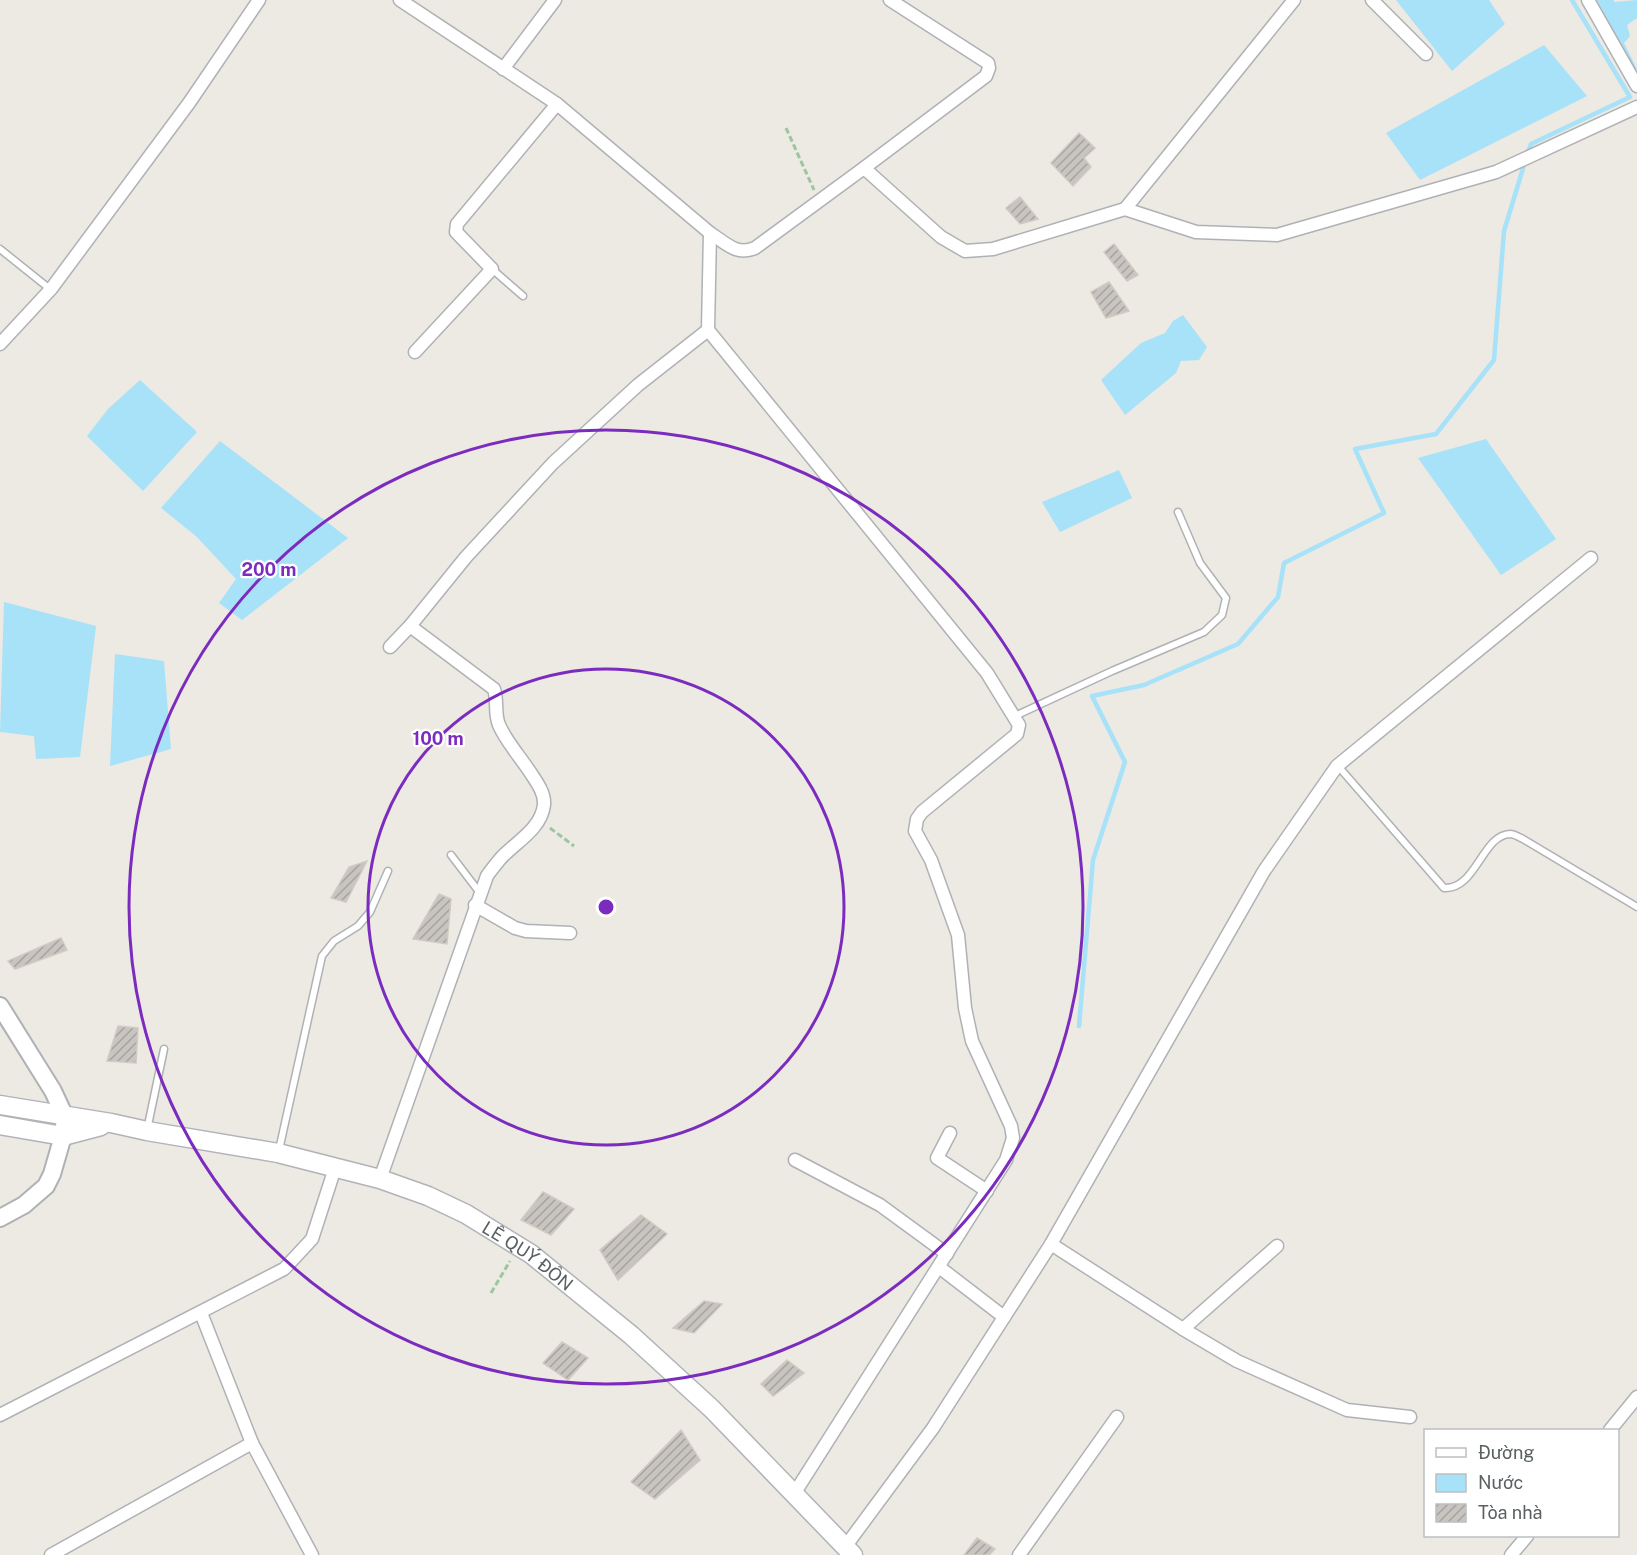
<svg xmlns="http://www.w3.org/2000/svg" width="1637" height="1555" font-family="'Public Sans',sans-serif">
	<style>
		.water { fill: #a7e2f9 }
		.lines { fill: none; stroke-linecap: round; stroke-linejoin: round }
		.stream { stroke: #a7e2f9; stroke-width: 4.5 }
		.building { fill: url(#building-hatch); stroke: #d1cac2; stroke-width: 1.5 }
		.service-casing { stroke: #afb2b5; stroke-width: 9 }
		.minor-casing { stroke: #afb2b5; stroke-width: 15 }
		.tertiary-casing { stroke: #afb2b5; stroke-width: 20 }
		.secondary-casing { stroke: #b0b4b8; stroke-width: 21 }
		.path { stroke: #9cc6a2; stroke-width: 3; stroke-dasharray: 6 3; stroke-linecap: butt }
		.service { stroke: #fff; stroke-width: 6 }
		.minor { stroke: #fff; stroke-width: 12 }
		.tertiary { stroke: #fff; stroke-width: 16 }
		.secondary { stroke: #fff; stroke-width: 18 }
		.ring { fill: none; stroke: #7b2cbf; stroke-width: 3 }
		.labels { text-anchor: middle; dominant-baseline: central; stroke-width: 4.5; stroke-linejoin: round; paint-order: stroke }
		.street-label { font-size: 18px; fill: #5b6063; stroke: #fff }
		.centre { fill: #7b2cbf; stroke: #fff; stroke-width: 3 }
		.ring-label { font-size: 18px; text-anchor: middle; font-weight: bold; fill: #7b2cbf; stroke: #fff; stroke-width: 4.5; stroke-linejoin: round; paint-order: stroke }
	</style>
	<defs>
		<pattern id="building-hatch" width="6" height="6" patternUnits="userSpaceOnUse" patternTransform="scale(1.5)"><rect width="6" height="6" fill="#c8c4c0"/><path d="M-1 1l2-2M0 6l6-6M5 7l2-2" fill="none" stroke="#a5a3a0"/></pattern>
	</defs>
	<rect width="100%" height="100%" fill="#ede9e3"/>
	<!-- water -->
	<g class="water">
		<path d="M1396,0h93l16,24 -53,47z"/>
		<path d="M1596,0h18v2l23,-2v18l-10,7 3,11 -6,7 13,26h-5z"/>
		<path d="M1544,45l43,51 -167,84 -34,-47z"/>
		<path d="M1183,315l24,32 -8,13 -18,1 -5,12 -51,42 -24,-35 40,-37 24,-10 8,-12z"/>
		<path d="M140,380l57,52 -54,59 -56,-55 21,-27z"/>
		<path d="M1486,439l70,100 -55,36 -83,-117z"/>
		<path d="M220,441l128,97 -106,82 -23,-17 17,-24 -39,-42 -36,-29z"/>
		<path d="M1119,470l13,28 -72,34 -18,-30z"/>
		<path d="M4,602l92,24 -16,131 -44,2 -2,-23 -34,-4z"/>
		<path d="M115,654l49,7 7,88 -61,17z"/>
	</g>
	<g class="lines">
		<!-- stream -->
		<g class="stream">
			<path d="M1527,154l4,-10 99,-47 -58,-97"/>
			<path d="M1079,1026l14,-166 32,-98 -33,-66 52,-11 94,-41 40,-47 6,-34 100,-50 -29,-64 81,-15 58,-74 10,-129 21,-69"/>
		</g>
	</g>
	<!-- building -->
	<g class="building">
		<path d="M1079,133l16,15 -11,10 7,9 -18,19 -22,-23z"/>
		<path d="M1020,197l18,22 -18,5 -14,-16z"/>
		<path d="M1114,244l24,31 -11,6 -23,-29z"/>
		<path d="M1109,282l20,29 -23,7 -15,-26z"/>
		<path d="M367,861l-21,41 -15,-4 18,-31z"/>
		<path d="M439,894l12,5 -4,45 -34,-5z"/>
		<path d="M61,938l6,12 -52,19 -7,-8z"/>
		<path d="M118,1026l20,2 -2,35 -29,-2z"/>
		<path d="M543,1192l31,17 -23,26 -30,-15z"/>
		<path d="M641,1215l26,19 -49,46 -18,-30z"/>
		<path d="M704,1301l18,3 -28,29 -21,-5z"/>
		<path d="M562,1342l26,16 -20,22 -25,-17z"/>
		<path d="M787,1360l17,13 -31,23 -12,-12z"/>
		<path d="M681,1430l19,30 -45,39 -24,-17z"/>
		<path d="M977,1538l18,11 -6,6h-25z"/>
	</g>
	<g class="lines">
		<!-- service casing -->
		<g class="service-casing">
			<g id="service">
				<path d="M0,249l50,40"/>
				<path d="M492,269l31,27"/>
				<path d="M1015,716l97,-45 92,-39 18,-17 4,-17 -26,-35 -22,-51"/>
				<path d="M1338,766l106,122c32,2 38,-53 66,-54 4,0 9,3 13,5l114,68"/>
				<path d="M451,855l29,38"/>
				<path d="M147,1130l17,-81"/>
				<path d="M279,1150l43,-194 12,-15 24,-15 12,-14 18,-41"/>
			</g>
		</g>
		<!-- minor casing -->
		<g class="minor-casing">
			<g id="minor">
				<path d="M400,0l157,104 153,129c16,10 26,23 45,15l109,-80 77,69 24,14 28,-2 132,-40 71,23 81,3 219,-63 141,-65"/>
				<path d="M1372,0l54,54"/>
				<path d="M1588,0l49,86"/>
				<path d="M503,69l52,-69"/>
				<path d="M864,168l122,-92 3,-8 -1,-5 -98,-63"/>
				<path d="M1125,209l169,-209"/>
				<path d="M710,233l-2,97 279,343 32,52 -2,9 -95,78 -5,7 -2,12 16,29 27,75 7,73 7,33 39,85 2,12 -7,22 -212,334"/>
				<path d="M0,344l51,-55 138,-186 70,-103"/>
				<path d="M415,352l77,-83 -36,-37 1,-8 100,-120"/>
				<path d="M390,647l20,-21 56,-69 87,-94 85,-78 70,-55"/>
				<path d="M475,905l40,23 11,3 44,2"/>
				<path d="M950,1133l-13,25 50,33"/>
				<path d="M795,1160l85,45 67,49"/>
				<path d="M380,1179l107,-303c4,-6 9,-12 14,-18 15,-16 40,-29 43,-53 1,-11 -6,-21 -12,-30 -10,-16 -25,-32 -33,-50 -5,-12 -1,-24 -5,-36l-84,-63"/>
				<path d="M1051,1244l132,85 94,-83"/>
				<path d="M939,1267l65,50"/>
				<path d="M201,1313l51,130"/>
				<path d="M1183,1329l54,32 110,49 63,7"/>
				<path d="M0,1415l284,-146 28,-30 23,-71"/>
				<path d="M1610,1430l27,-33"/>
				<path d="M845,1547l88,-119 118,-184 213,-373 73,-105 254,-208"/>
				<path d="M51,1555l201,-112 60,112"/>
				<path d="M1019,1555l98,-138"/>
				<path d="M1511,1555l16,-19"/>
			</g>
		</g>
		<!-- tertiary casing -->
		<g class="tertiary-casing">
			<path id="tertiary" d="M0,1006l53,85 12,26 -2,19 -11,38 -6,12 -22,19 -24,13"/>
		</g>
		<!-- secondary casing -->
		<g class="secondary-casing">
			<g id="secondary">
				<path id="s1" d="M0,1105l111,18 36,8 131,22 102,26 48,17 38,18 65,40 100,81 81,74 141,146"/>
				<path d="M0,1125l63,11 38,-10"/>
			</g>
		</g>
		<!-- path -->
		<g class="path">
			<path d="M786,128l28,62"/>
			<path d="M550,828l24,18"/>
			<path d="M491,1293l19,-32"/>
		</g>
		<!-- service -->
		<use href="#service" class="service"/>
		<!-- minor -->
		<use href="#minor" class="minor"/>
		<!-- tertiary -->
		<use href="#tertiary" class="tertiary"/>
		<!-- secondary -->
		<use href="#secondary" class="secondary"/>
	</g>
	<!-- distance rings -->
	<g class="ring">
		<circle cx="606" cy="907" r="238"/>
		<circle cx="606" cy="907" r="477"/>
	</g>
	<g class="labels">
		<!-- street labels -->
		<g class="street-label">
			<text stroke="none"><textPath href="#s1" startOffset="555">LÊ QUÝ ĐÔN</textPath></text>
		</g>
	</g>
	<circle cx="606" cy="907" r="9" class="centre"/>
	<g class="ring-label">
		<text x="269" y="576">200 m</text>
		<text x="438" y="745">100 m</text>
	</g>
	<!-- legend -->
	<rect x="1424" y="1429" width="195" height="108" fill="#ffffff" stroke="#bdbfc1" stroke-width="1.5"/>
	<rect x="1436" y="1448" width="30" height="9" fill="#ffffff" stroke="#bdbfc1" stroke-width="1.5"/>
	<text x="1478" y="1459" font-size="18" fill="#5b6063">Đường</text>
	<rect x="1436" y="1474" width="30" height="18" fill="#a7e2f9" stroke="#bdbfc1" stroke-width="1.5"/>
	<text x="1478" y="1489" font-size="18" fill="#5b6063">Nước</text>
	<rect x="1436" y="1504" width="30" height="18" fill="url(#building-hatch)" stroke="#bdbfc1" stroke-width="1.5"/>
	<text x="1478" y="1519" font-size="18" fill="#5b6063">Tòa nhà</text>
</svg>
